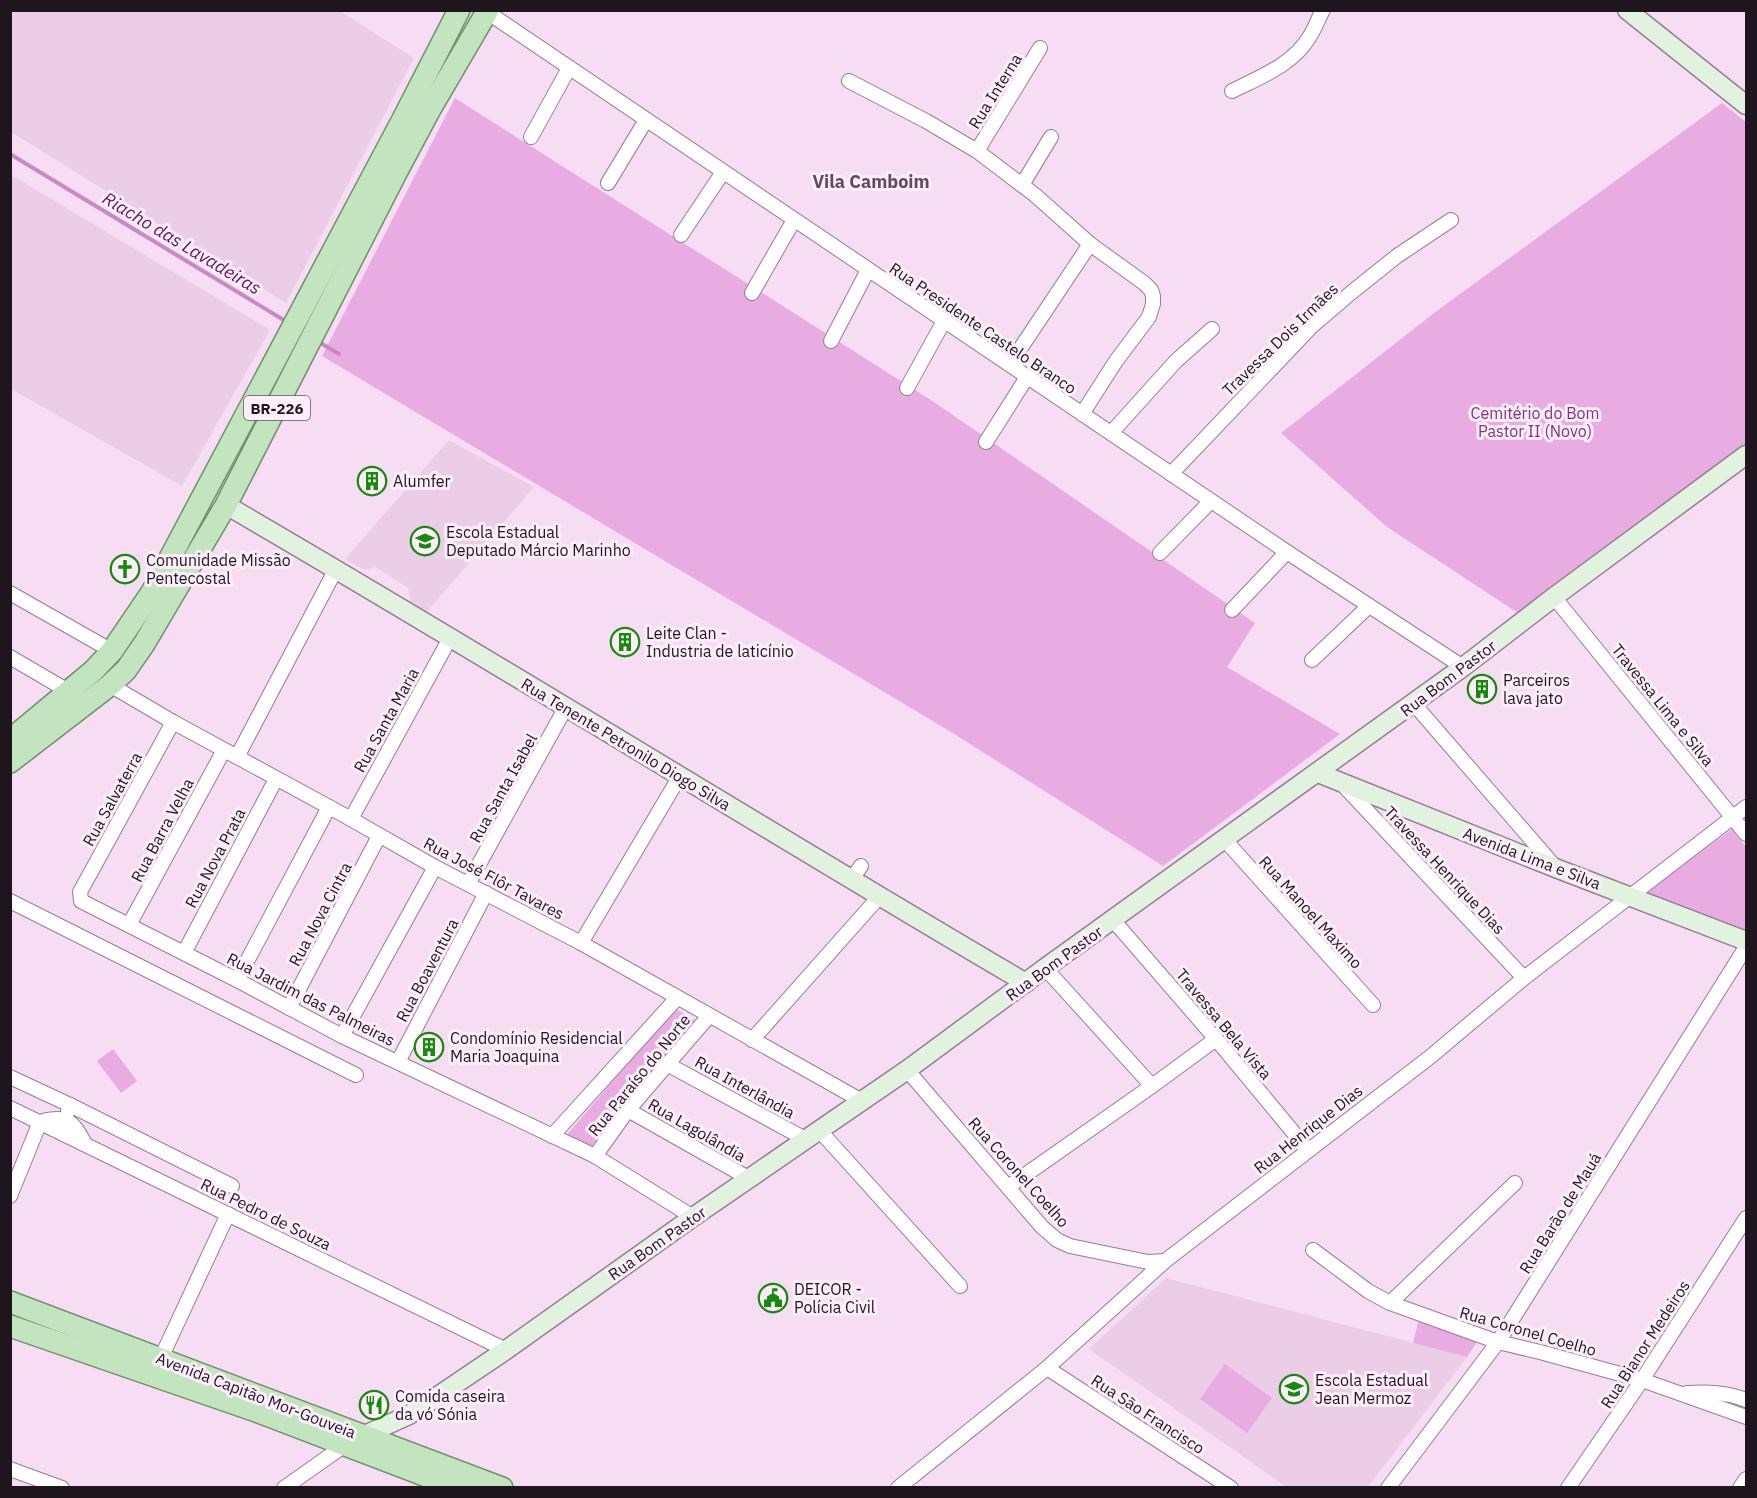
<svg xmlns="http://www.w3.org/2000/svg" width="1757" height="1498" font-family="'IBM Plex Sans',sans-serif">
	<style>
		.built { fill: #eccde8 }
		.green { fill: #e8ace2 }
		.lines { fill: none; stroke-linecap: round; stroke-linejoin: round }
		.stream { stroke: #c88ac2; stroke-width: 4 }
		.street-casing { stroke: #957e92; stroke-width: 16 }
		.secondary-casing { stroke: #957e92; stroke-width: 21 }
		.primary-casing { stroke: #6f906a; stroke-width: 24 }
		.street { stroke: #fff; stroke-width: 14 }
		.secondary { stroke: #e1f2df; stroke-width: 18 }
		.primary { stroke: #c2e4be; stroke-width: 21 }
		.labels { text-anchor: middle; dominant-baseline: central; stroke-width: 6; stroke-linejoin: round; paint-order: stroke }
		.shield { fill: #feeefc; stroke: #615660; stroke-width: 1.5 }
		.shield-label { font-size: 15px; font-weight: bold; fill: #1e151d }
		.street-label { font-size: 16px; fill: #1e151d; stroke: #feeefc }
		.park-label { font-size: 16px; fill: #7f357a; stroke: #feeefc }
		.poi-label { font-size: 16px; fill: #1e151d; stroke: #feeefc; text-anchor: start }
		.neighbourhood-label { font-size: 18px; font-weight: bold; fill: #614c5f; stroke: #feeefc }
		.water-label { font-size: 18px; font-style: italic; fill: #5d145a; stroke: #feeefc }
	</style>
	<rect width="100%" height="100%" fill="#f7ddf3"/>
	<!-- built -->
	<g class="built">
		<path d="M10,11h330l74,47 -128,245 -275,-171z"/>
		<path d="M10,174l260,156 -88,156 -171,-97z"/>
		<path d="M449,440l85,47 -108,126 -15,-9 -3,-16 -33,-21 -11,3 -19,-11z"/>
		<path d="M1166,1278l301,79 -99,130 -80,1 -199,-139z"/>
	</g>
	<!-- green -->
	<g class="green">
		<path d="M455,98l479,304 321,221 -28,44 113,67 -177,132 -212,-134 -629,-376z"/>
		<path d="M1722,103l24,19v328l-225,165 -134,-88 -106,-94 153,-120z"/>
		<path d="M1732,829l14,18v85l-102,-39z"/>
		<path d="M675,1008l22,14 -108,127 -24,-12z"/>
		<path d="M113,1049l24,32 -16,12 -24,-32z"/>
		<path d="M1419,1318l60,21 -12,18 -54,-14z"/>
		<path d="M1225,1364l47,34 -25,35 -47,-34z"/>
	</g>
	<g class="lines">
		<!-- stream -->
		<g class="stream">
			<path d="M10,154l277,168"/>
			<path d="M319,342l20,12"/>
		</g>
		<!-- street casing -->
		<g class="street-casing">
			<g id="street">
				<path d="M487,12l800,540 176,115"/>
				<path d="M849,81l77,40 51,30 58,44 55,49 54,39 7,7 2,6v8l-4,13 -33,44 -34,53"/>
				<path d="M1232,91c28,-14 61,-26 78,-55 5,-8 8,-17 13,-26"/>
				<path d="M531,137l38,-69"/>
				<path d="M977,151l63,-103"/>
				<path d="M608,183l38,-63"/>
				<path d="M1022,185l29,-48"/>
				<path d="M681,235l42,-63"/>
				<path d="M752,293l42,-73"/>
				<path d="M831,341l37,-71"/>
				<path d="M1010,364l80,-120"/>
				<path d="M907,388l37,-67"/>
				<path d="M1111,433l65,-72 36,-32"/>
				<path d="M986,442l41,-65"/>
				<path d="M1171,474l141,-148 40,-34 45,-36 54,-36"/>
				<path d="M1160,553l51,-52"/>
				<path d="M10,593l102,58"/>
				<path d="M1554,597l192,237"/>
				<path d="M1232,610l55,-58"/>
				<path d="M10,657l58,34"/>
				<path d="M1312,660l57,-54"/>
				<path d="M110,685l63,37 178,97 84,48 146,76 281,158"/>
				<path d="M1414,704l142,164"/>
				<path d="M173,722l-93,170 1,9 156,79 105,56 253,120 98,61"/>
				<path d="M237,757l99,-188"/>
				<path d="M1343,785l181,193"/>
				<path d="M351,819l99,-181"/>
				<path d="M1225,840l148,165"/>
				<path d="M851,880l10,-14"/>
				<path d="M468,884l98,-177"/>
				<path d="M10,901l346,174"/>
				<path d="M1113,920l103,119 92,111"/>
				<path d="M129,925l95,-175"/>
				<path d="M581,943l99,-167"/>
				<path d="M184,953l92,-174"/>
				<path d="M1045,968l107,118"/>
				<path d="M237,980l92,-173"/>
				<path d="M289,1008l90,-172"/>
				<path d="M342,1036l93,-169"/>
				<path d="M752,1040l127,-143"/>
				<path d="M398,1062l88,-169"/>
				<path d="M667,1064l140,76"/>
				<path d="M907,1070l135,157 15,13 13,6 78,16 17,-1"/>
				<path d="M10,1077l60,28 -2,6"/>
				<path d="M70,1105l162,81"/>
				<path d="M10,1108l496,242"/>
				<path d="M628,1110l122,69"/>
				<path d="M820,1131l140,155"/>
				<path d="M552,1136l125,-138"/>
				<path d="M595,1156l33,-46 81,-94"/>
				<path d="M1008,1187l144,-101 64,-47"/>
				<path d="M10,1196l30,-74c27,-8 33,-1 45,22"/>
				<path d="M1313,1250l55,41 22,12 108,39 42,10 102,28 104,37"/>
				<path d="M1390,1303l125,-120"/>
				<path d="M161,1358l67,-144"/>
				<path d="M1047,1368l184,120"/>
				<path d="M1687,1393c21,-1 39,-1 59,7"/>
				<path d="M10,1469l52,19"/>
				<path d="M284,1488l61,-43"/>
				<path d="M898,1488l149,-120 118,-107 265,-204 94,-79 222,-171"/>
				<path d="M1388,1488l110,-146 248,-395"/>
				<path d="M1568,1488l74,-108 104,-162"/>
				<path d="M1740,1488l6,-9"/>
			</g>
		</g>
		<!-- secondary casing -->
		<g class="secondary-casing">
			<g id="secondary">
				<path d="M1627,10l119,95"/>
				<path d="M226,505c269,156 532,321 800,478"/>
				<path d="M1318,773l240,96 188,72"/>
				<path d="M356,1439l53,-24 17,-11 80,-54 187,-133 214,-147 138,-102 418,-301 91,-70 192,-142"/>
			</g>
		</g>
		<!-- primary casing -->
		<g class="primary-casing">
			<g id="primary">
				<path d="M10,740l83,-69 19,-20 40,-59 251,-473 56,-109"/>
				<path d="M10,762l100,-77 16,-15 18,-26 82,-139 171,-334 32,-60 59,-101"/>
				<path d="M10,1302l492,186"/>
				<path d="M10,1326l246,85 202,77"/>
			</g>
		</g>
		<!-- street -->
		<use href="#street" class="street"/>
		<!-- secondary -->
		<use href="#secondary" class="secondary"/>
		<!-- primary -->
		<use href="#primary" class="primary"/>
	</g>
	<!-- icons -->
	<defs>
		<g id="building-ring" transform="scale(1.5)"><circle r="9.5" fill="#feeefc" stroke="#188a0b" stroke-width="1.5"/><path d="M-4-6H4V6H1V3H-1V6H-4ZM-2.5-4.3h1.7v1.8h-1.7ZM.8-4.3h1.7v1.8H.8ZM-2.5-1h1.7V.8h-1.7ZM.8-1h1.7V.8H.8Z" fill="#188a0b"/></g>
		<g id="school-ring" transform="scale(1.5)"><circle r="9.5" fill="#feeefc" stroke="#188a0b" stroke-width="1.5"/><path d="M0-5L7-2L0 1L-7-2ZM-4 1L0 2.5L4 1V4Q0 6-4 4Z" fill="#188a0b"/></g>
		<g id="church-ring" transform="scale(1.5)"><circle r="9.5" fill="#feeefc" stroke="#188a0b" stroke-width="1.5"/><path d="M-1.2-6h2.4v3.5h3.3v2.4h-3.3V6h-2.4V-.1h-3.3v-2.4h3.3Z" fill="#188a0b"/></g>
		<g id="civic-ring" transform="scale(1.5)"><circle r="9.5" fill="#feeefc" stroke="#188a0b" stroke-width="1.5"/><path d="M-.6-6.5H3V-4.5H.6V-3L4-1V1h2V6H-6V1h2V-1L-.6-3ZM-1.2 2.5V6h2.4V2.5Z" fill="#188a0b"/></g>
		<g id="restaurant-ring" transform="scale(1.5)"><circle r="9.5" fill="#feeefc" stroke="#188a0b" stroke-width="1.5"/><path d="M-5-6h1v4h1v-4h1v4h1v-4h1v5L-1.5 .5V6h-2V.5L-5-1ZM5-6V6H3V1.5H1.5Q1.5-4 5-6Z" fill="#188a0b"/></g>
	</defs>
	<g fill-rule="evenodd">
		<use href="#building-ring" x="372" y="481"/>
		<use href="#school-ring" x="425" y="541"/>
		<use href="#church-ring" x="125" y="569"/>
		<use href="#building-ring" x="625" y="642"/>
		<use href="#building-ring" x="1482" y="689"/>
		<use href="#building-ring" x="429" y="1047"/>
		<use href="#civic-ring" x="773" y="1298"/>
		<use href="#school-ring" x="1294" y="1389"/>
		<use href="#restaurant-ring" x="374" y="1405"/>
	</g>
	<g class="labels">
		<!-- shield labels -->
		<rect class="shield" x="244" y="396" width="66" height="24" rx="4.5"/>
		<g class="shield-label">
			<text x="277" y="408">BR-226</text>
		</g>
		<!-- street labels -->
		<g class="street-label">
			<text transform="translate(995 91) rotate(-58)">Rua Interna</text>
			<text transform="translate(983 328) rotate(34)">Rua Presidente Castelo Branco</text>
			<text transform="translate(1280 339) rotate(-44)">Travessa Dois Irmães</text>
			<text transform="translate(1448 678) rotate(-37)">Rua Bom Pastor</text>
			<text transform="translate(1663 705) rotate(51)">Travessa Lima e Silva</text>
			<text transform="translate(386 720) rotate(-61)">Rua Santa Maria</text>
			<text transform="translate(626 744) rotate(31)">Rua Tenente Petronilo Diogo Silva</text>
			<text transform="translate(503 788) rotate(-61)">Rua Santa Isabel</text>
			<text transform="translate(112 799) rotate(-61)">Rua Salvaterra</text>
			<text transform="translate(162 830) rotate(-62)">Rua Barra Velha</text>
			<text transform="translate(215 858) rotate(-62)">Rua Nova Prata</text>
			<text transform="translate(1532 858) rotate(21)">Avenida Lima e Silva</text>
			<text transform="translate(1445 870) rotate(47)">Travessa Henrique Dias</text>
			<text transform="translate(494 878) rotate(28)">Rua José Flôr Tavares</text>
			<text transform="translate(1311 912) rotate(48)">Rua Manoel Maximo</text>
			<text transform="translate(320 914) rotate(-62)">Rua Nova Cintra</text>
			<text transform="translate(1054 963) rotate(-36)">Rua Bom Pastor</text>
			<text transform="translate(427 970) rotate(-62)">Rua Boaventura</text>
			<text transform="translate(311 999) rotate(27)">Rua Jardim das Palmeiras</text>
			<text transform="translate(1224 1024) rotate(50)">Travessa Bela Vista</text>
			<text transform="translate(639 1075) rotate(-51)">Rua Paraíso do Norte</text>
			<text transform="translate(745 1087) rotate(29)">Rua Interlândia</text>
			<text transform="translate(1308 1129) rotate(-38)">Rua Henrique Dias</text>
			<text transform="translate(697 1130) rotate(30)">Rua Lagolândia</text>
			<text transform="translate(1019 1172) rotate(48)">Rua Coronel Coelho</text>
			<text transform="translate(1560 1213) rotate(-58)">Rua Barão de Mauá</text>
			<text transform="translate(266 1214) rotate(26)">Rua Pedro de Souza</text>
			<text transform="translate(657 1243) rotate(-35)">Rua Bom Pastor</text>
			<text transform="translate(1528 1331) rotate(16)">Rua Coronel Coelho</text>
			<text transform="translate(1645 1344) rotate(-57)">Rua Bianor Medeiros</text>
			<text transform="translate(256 1395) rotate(21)">Avenida Capitão Mor-Gouveia</text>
			<text transform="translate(1148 1414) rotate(33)">Rua São Francisco</text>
		</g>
		<!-- park labels -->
		<g class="park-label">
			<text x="1535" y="413">Cemitério do Bom<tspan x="1535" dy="18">Pastor II (Novo)</tspan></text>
		</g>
		<!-- poi labels -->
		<g class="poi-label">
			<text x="393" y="481">Alumfer</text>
			<text x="446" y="532">Escola Estadual<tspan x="446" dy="18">Deputado Márcio Marinho</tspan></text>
			<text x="146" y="560">Comunidade Missão<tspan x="146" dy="18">Pentecostal</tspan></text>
			<text x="646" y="633">Leite Clan -<tspan x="646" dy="18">Industria de laticínio</tspan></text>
			<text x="1503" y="680">Parceiros<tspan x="1503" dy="18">lava jato</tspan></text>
			<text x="450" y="1038">Condomínio Residencial<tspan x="450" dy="18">Maria Joaquina</tspan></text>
			<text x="794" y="1289">DEICOR -<tspan x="794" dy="18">Polícia Civil</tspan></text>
			<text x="1315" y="1380">Escola Estadual<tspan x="1315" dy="18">Jean Mermoz</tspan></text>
			<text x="395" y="1396">Comida caseira<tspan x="395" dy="18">da vó Sónia</tspan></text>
		</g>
		<!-- neighbourhood labels -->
		<g class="neighbourhood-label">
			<text x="871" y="181">Vila Camboim</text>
		</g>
		<!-- water labels -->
		<g class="water-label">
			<text transform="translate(182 243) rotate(31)">Riacho das Lavadeiras</text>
		</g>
	</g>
	<!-- border -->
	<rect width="1757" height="1498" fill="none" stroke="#1e151d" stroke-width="24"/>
</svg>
